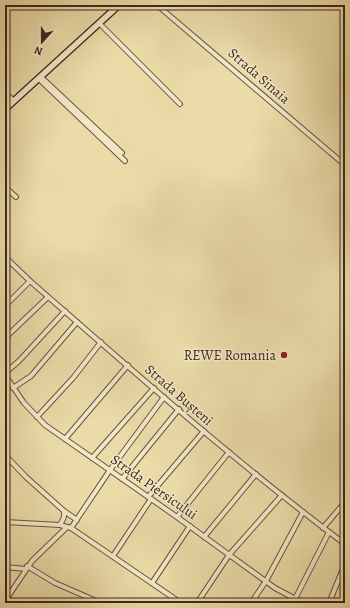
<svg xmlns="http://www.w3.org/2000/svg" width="350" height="608" font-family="Alegreya,serif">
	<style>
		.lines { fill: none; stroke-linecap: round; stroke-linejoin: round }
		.street-casing { stroke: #695440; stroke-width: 6 }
		.secondary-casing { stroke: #3e271e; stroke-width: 8 }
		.street { stroke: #f1e8c6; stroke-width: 4 }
		.secondary { stroke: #f1e8c6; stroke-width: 5.5 }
		.poi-dot { fill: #8f2418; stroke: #f1e8c6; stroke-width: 1.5 }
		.labels { text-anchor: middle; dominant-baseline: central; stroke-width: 3; stroke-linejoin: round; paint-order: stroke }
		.street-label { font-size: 14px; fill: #3e271e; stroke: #f1e8c6 }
		.poi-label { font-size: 14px; fill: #3e271e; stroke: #f1e8c6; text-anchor: end }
	</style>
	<rect width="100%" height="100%" fill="#eadba8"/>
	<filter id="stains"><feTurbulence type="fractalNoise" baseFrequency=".005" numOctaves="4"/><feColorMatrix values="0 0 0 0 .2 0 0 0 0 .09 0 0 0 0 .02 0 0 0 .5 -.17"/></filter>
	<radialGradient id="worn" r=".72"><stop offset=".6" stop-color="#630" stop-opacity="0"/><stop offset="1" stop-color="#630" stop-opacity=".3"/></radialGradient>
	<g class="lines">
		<!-- street casing -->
		<g class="street-casing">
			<g id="street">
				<path d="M157,5l188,160"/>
				<path d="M99,23l81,81"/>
				<path d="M41,77l81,76"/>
				<path d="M39,79l86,82"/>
				<path d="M5,93l9,8"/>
				<path d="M5,187l11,10"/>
				<path d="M5,257l25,24c103,90 205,181 315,263"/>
				<path d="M5,306l25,-25"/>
				<path d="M5,338l43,-41"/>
				<path d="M5,373l14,-12 46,-50"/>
				<path d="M5,375l19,28 21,22 132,92 98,71 28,15"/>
				<path d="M13,388l18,-12 46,-54"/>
				<path d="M37,417l36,-39 28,-36"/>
				<path d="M65,439l63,-74"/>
				<path d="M5,455l21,22 38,34v6l-4,8"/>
				<path d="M92,458l62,-70"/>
				<path d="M122,479l57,-70"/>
				<path d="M148,497l56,-66"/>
				<path d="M64,511l13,9"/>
				<path d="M177,517l52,-65"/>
				<path d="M5,522l55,3 11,3 110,75"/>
				<path d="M71,528l39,-58 54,-73"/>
				<path d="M323,528l22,-26"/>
				<path d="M204,537l52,-63"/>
				<path d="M113,556l38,-57"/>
				<path d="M27,566l28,17 46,20"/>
				<path d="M5,567l21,2"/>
				<path d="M152,583l38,-57"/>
				<path d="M295,599l34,-67"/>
				<path d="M5,601l27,-40 35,-34"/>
				<path d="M197,603l32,-48 53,-60"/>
				<path d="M251,603l15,-22 37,-69"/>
				<path d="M329,603l16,-39"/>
			</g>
		</g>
		<!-- secondary casing -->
		<g class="secondary-casing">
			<path id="secondary" d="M5,109l114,-104"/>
		</g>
		<!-- street -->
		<use href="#street" class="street"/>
		<!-- secondary -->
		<use href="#secondary" class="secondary"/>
	</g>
	<!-- markers -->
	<circle class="poi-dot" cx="284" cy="355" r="4"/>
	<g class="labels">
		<!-- street labels -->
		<g class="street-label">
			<text transform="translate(259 76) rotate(41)">Strada Sinaia</text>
			<text transform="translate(179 395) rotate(41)">Strada Bușteni</text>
			<text transform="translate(154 487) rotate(35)">Strada Piersicului</text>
		</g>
		<!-- poi labels -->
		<g class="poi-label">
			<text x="276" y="355">REWE Romania</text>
		</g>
	</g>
	<!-- margin -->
	<rect width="350" height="608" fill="none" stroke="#eadba8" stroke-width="20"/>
	<rect x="6" y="6" width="338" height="596" fill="none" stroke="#3e271e" stroke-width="2"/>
	<rect x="10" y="10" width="330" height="588" fill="none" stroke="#3e271e"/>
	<!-- north arrow -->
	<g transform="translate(42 42) rotate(201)" stroke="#f1e8c6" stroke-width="3" paint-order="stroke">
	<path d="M0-3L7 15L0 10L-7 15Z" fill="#3e271e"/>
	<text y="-6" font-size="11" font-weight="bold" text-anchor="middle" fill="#3e271e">N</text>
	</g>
	<rect width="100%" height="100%" filter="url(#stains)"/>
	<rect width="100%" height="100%" fill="url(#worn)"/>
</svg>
